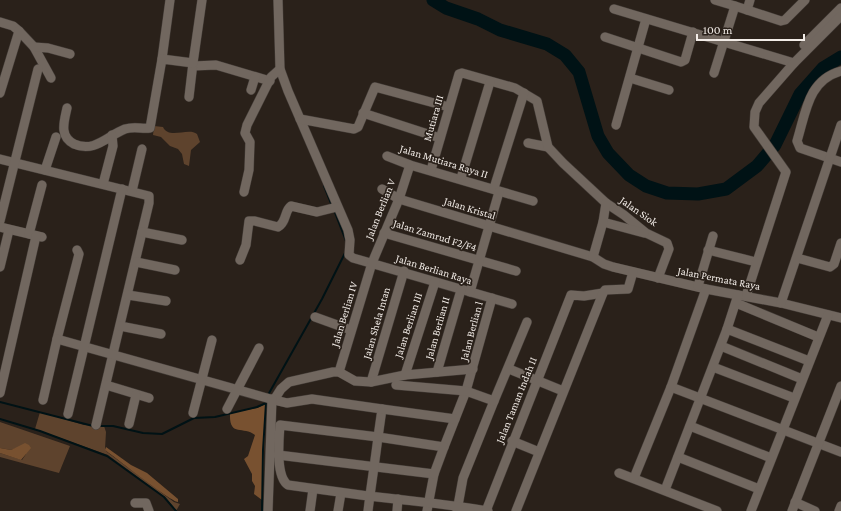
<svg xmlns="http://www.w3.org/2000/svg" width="841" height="511" font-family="'Crimson Pro',serif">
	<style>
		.green { fill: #5e432d }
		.forest { fill: #785130 }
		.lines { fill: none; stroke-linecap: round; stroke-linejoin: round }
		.stream { stroke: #001215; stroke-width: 2 }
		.river { stroke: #001215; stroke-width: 13 }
		.street-casing { stroke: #433c37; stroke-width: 10 }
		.street { stroke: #71675f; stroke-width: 9 }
		.labels { text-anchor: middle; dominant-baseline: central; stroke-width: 3.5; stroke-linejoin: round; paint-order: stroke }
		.street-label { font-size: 11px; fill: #f2ece7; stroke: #2a211a }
	</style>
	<rect width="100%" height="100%" fill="#2a211a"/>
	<!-- green -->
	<g class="green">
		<path d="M154,126l9,1c6,13 25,0 34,7l3,8 -9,8 -2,16 -5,-2 -2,-10 -4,-5 -8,-3 -9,-9 -8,-2z"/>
		<path d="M40,412l44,13 20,1 2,6 -1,17 2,3 67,50 6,2 -4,7 -11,-14 -57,-42 -73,-26z"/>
		<path d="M0,422l70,24 -11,27 -59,-16v-4l22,7 4,-6 -6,-7 -9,3 -11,-2z"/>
	</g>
	<!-- forest -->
	<g class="forest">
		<path d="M266,404l-4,96 -8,-6 1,-8 -3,-5v-7l-8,-15 4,-3 7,-21c-12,-10 -26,3 -25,-22l27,-5z"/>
		<path d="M25,443l4,2 2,3 -10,12 -21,-7v-5l11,2z"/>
		<path d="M106,447l25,18 16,8 31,26v3c-7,0 -62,-44 -73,-52z"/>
	</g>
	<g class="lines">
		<!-- stream -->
		<g class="stream">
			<path d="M324,186l8,20"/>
			<path d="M334,210l12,31"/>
			<path d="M268,395l54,-96 23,-46"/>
			<path d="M0,402l93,24"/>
			<path d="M0,419l40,12 67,25 57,41 12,14"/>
			<path d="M98,426h15l30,7 19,1 32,-16 21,-1 42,-10 9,-4 1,-2"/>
			<path d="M262,511l1,-61 3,-47"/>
		</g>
		<!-- river -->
		<path class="river" d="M433,0l13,8 32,11 22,11 47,14 18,11 14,17 19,64 10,17 21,22 17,11 21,7 31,1 28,-5 31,-23 18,-21 25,-51 23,-26 18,-11"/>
		<!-- street casing -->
		<g class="street-casing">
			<g id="street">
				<path d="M278,0l2,69 8,22 60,139 2,10 -1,15 4,3 159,46"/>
				<path d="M715,0l20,6"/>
				<path d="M614,9l180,54"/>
				<path d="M747,10l3,-10"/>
				<path d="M0,22l13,4 6,5 -19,62"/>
				<path d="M19,31l15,16 17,31"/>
				<path d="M605,37l76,25 4,-2 8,-28"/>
				<path d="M804,45l37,-37"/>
				<path d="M34,47l14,1 22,6"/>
				<path d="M162,59l8,-59"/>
				<path d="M193,66l23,-1 54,16"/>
				<path d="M841,71c-33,9 -35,41 -44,70l3,7 41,14"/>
				<path d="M714,73l21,-67 46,15 4,-1 20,-20"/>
				<path d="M630,78l39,12"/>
				<path d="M251,90l4,-13"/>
				<path d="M189,97l4,-34"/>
				<path d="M67,108c-3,14 -8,28 7,36 21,9 33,-8 51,-15 9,-3 16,0 25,-1l12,-69 31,4 9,-63"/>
				<path d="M363,113l77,25"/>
				<path d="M300,119l54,10 4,-2 17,-40 74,20"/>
				<path d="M616,125l30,-106"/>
				<path d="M528,143l20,4"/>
				<path d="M387,156l23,9 123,36"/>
				<path d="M0,159l149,37v7l-53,222"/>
				<path d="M45,170l11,-33"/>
				<path d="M431,170l28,-96 3,-1 53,15 22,13 11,46 15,16 43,40 18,12 22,18 21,10 2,6 -11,29"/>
				<path d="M461,178l29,-96"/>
				<path d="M103,184l10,-38 -1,-11"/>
				<path d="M494,188l30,-95"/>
				<path d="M382,189l17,10 194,58 11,7 9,3 93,22 75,14 60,15"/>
				<path d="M132,191l10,-42"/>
				<path d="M244,192l5,-22 1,-28 -5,-9 2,-8 24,-48 9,-8"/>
				<path d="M0,221l38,-152"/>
				<path d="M603,222l41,11"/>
				<path d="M0,227l42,10"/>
				<path d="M142,232l40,8"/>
				<path d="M384,233l132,38"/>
				<path d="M29,234l13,-49"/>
				<path d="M77,250l2,4 -22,85 217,61 13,3 25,-4 70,10 -4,28 66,10 22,-56 26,-93"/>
				<path d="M708,250l48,12"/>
				<path d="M593,257l10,-35 3,-19"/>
				<path d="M797,258l33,9 4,-3 7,-21"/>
				<path d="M240,260l6,-15 3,-24h6l23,6c9,-5 6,-16 13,-21l26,6 20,-5"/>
				<path d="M136,262l39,8"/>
				<path d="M0,267l9,-37"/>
				<path d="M698,286l15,-50"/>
				<path d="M470,292l29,-100"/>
				<path d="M128,295l38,6"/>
				<path d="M746,296l40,-124 -32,-45 1,-15 4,-9 35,-40 47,-47"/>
				<path d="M736,303l82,34"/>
				<path d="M781,303l60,-178"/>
				<path d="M315,317l36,13"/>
				<path d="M120,326l41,8"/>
				<path d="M727,329l82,32"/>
				<path d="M721,346l81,33"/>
				<path d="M713,367l81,31"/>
				<path d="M509,369l54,22"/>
				<path d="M339,372l33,-109 27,-64 11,-34"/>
				<path d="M437,372l24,-82"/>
				<path d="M405,375l30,-93"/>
				<path d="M371,382l33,-111"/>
				<path d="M106,385l43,13"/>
				<path d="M396,385l70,6 28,10 -31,77 -6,33"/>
				<path d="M671,387l170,65"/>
				<path d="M0,393l36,-157"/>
				<path d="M43,400l14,-61"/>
				<path d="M274,400l7,-11 8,-7 44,-10h6l16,9 16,1 34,-7 68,-6"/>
				<path d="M494,401l33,-79"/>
				<path d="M227,409l32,-61"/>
				<path d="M382,409l73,10"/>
				<path d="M193,413l19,-73"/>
				<path d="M68,414l54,-225"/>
				<path d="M129,424l7,-29"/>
				<path d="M690,426l81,32"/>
				<path d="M512,441l27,11"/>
				<path d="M278,455l156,19 -7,37"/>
				<path d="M678,457l81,32"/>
				<path d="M619,473l98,38"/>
				<path d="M434,474l10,-27"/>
				<path d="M634,478l37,-91 35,-98"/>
				<path d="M665,490l62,-161 11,-34"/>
				<path d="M795,502l20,9"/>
				<path d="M135,503h11l3,8"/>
				<path d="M268,511l4,-112"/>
				<path d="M310,511l3,-22"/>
				<path d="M338,511l3,-18"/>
				<path d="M368,511c3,-25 7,-49 10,-74l-98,-12c-1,14 -5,51 8,60l80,11h2c39,5 79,8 118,15"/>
				<path d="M397,511l1,-12"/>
				<path d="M486,511l85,-216 13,1 19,-3"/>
				<path d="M516,511l87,-218 2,-3 23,-1 5,-17"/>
				<path d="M751,511l77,-196"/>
				<path d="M792,511l49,-125"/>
				<path d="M839,511l2,-5"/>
			</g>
		</g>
		<!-- street -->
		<use href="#street" class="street"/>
	</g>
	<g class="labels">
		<!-- street labels -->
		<g class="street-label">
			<text transform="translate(433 118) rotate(-74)">Mutiara III</text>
			<text transform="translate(444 161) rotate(17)">Jalan Mutiara Raya II</text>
			<text transform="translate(470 208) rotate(17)">Jalan Kristal</text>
			<text transform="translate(380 209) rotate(-68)">Jalan Berlian V</text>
			<text transform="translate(639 211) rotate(35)">Jalan Siok</text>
			<text transform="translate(435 235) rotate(17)">Jalan Zamrud F2/F4</text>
			<text transform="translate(434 269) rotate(17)">Jalan Berlian Raya</text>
			<text transform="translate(719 278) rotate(11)">Jalan Permata Raya</text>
			<text transform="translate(344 314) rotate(-73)">Jalan Berlian IV</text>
			<text transform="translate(376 323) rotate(-74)">Jalan Shela Intan</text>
			<text transform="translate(408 325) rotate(-72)">Jalan Berlian III</text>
			<text transform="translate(437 328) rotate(-74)">Jalan Berlian II</text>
			<text transform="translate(471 331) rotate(-75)">Jalan Berlian l</text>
			<text transform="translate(516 400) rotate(-68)">Jalan Taman Indah II</text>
		</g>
	</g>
	<!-- scale -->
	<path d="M697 34v6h107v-6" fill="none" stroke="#f2ece7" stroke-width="2"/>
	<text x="703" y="34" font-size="12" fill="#f2ece7" stroke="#2a211a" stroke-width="3" paint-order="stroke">100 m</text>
</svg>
